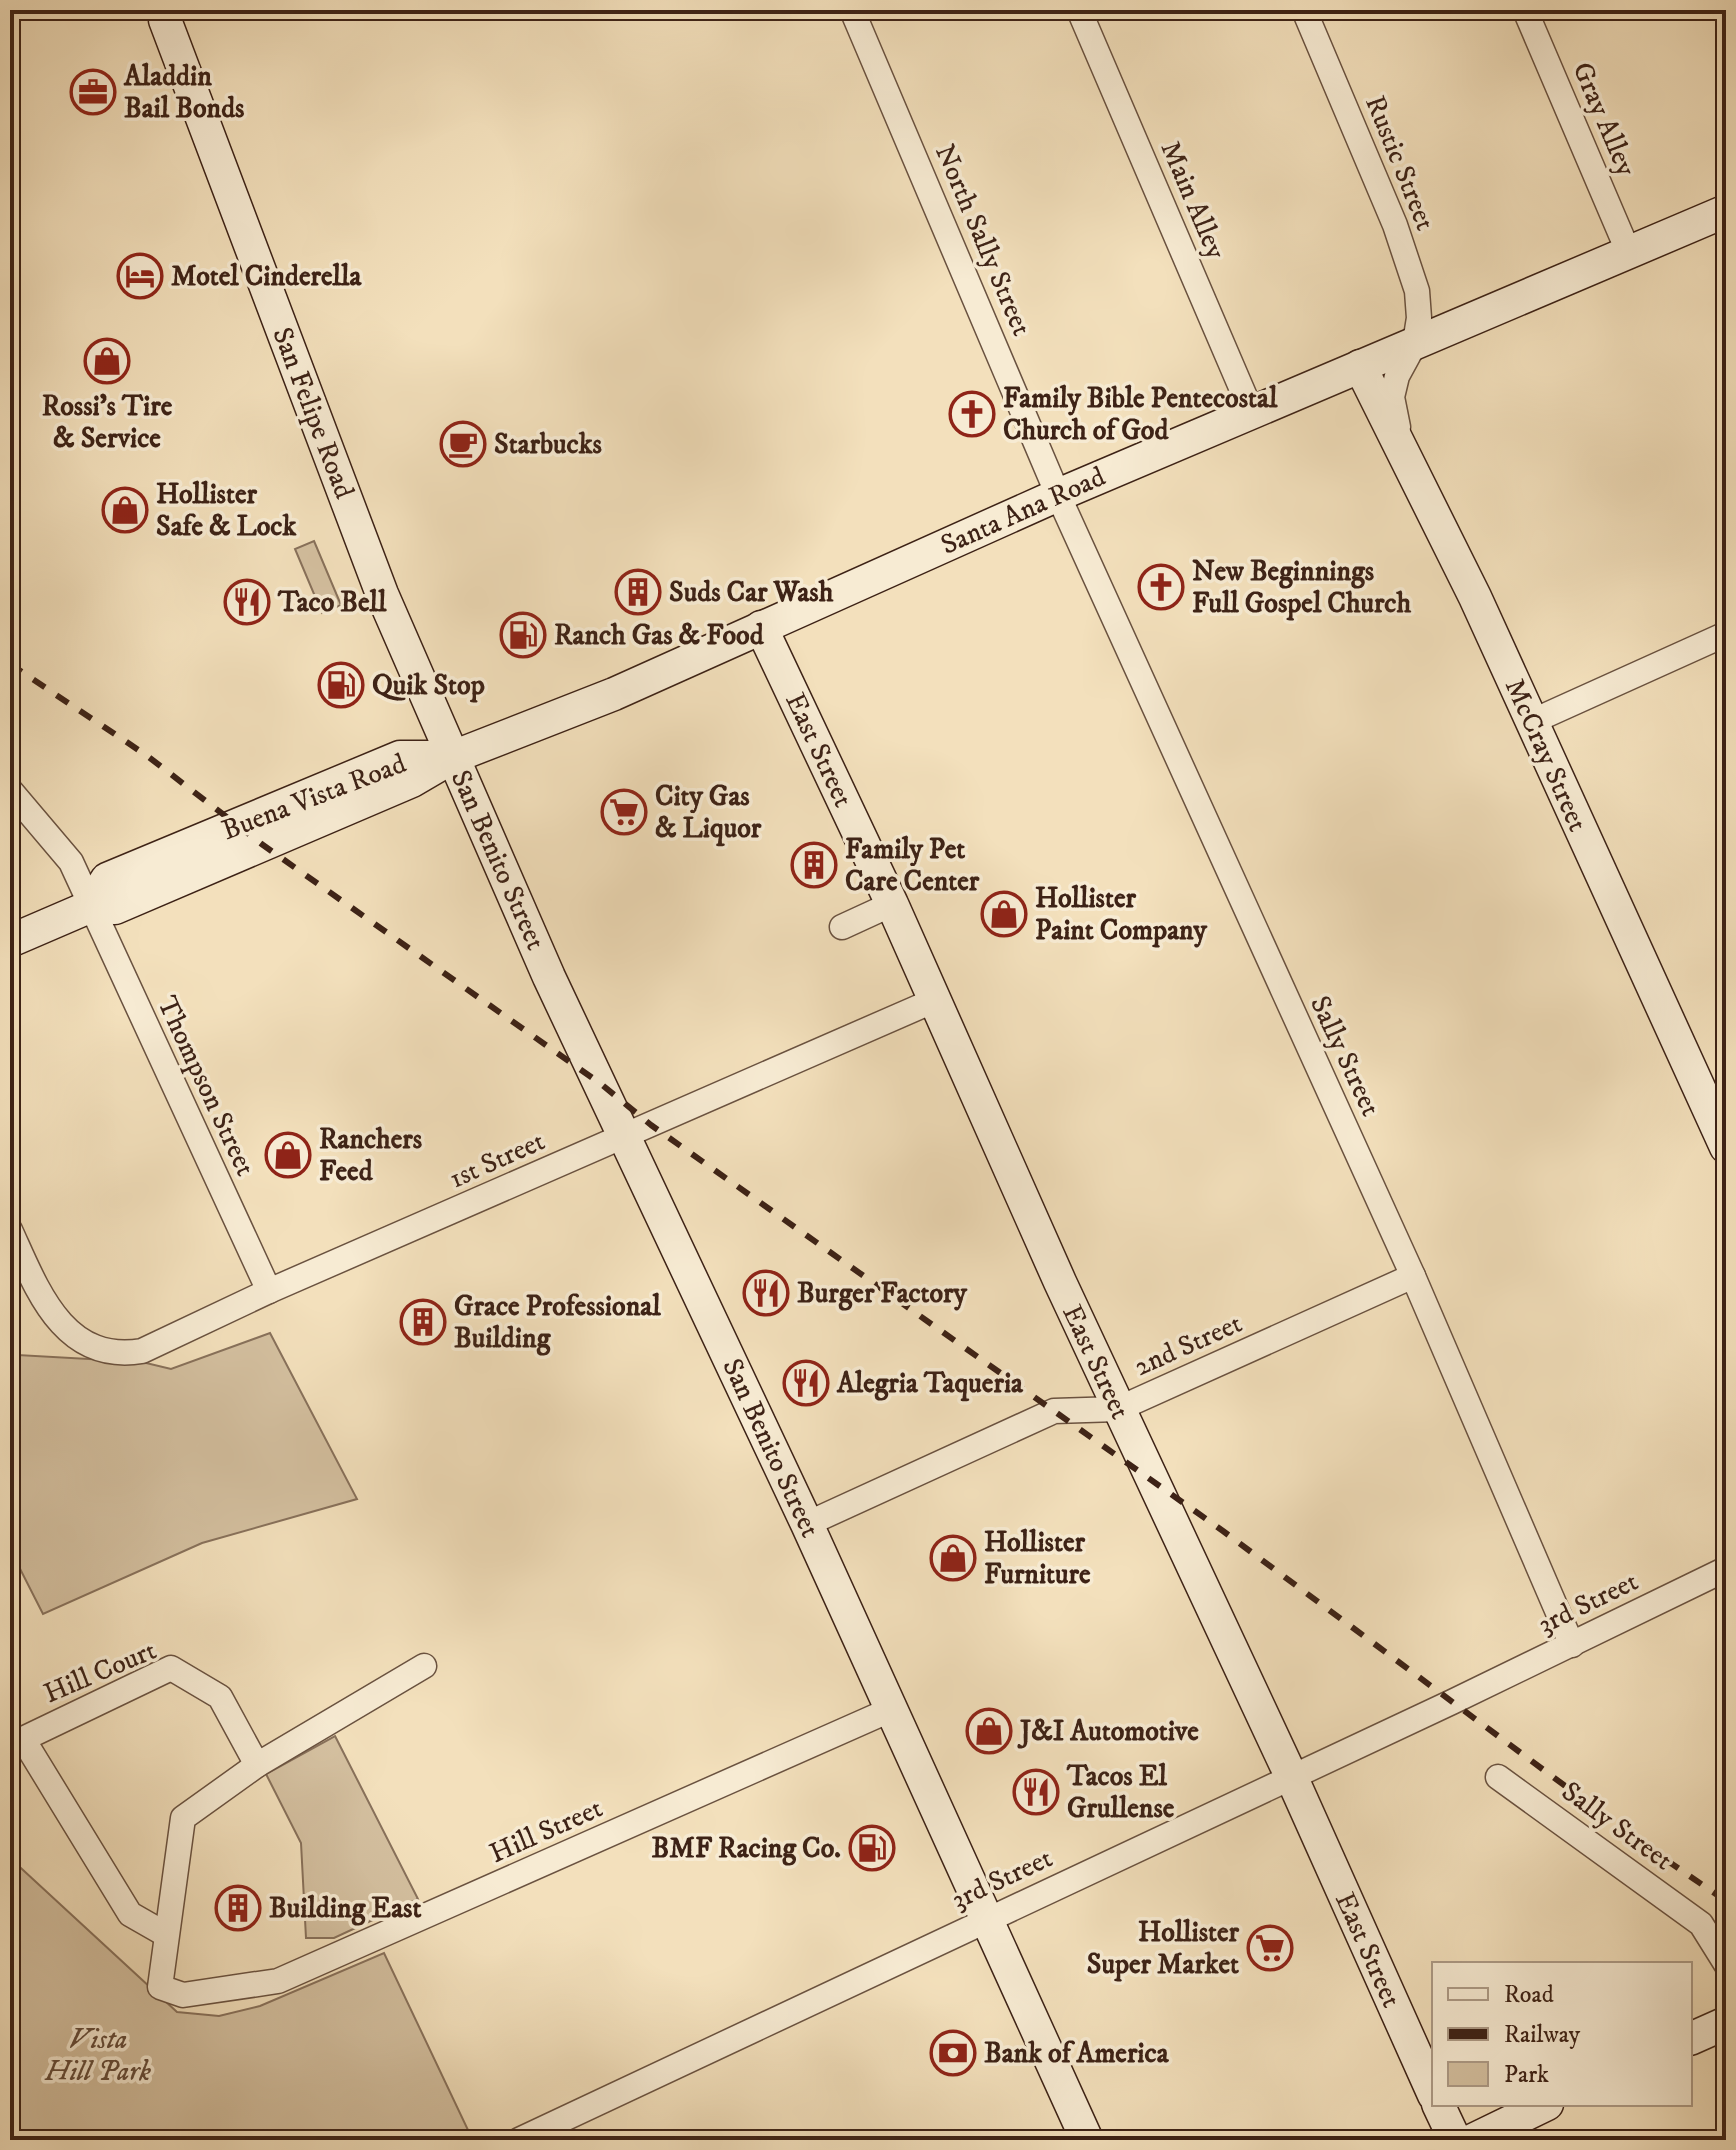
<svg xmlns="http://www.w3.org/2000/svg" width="1736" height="2150" font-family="'IM FELL DW Pica',serif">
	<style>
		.green { fill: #d4c0a0; stroke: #88715b; stroke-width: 2 }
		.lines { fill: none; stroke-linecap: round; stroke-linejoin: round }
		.street-casing { stroke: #6a5240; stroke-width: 27 }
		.secondary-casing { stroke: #3d2216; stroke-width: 35 }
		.street { stroke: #f7ebd3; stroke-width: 24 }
		.secondary { stroke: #f7ebd3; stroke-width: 32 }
		.rail { stroke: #3d2216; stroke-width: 6; stroke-dasharray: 14 14; stroke-linecap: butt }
		.labels { text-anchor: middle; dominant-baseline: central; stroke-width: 7; stroke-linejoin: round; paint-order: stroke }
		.poi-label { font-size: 28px; font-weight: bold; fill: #3d2216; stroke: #f7ebd3; text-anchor: start }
		.street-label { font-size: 28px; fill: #3d2216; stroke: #f7ebd3 }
		.park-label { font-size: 28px; font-style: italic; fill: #634a38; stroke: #f7ebd3 }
	</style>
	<rect width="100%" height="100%" fill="#f3e0bc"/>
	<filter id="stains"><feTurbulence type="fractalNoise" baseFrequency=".0025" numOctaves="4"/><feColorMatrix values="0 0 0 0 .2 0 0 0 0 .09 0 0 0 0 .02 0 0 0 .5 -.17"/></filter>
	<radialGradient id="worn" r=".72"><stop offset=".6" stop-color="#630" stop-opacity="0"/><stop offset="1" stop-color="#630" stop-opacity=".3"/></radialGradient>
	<!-- green -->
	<g class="green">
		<path d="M314,541l27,64 -19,8 -27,-64z"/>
		<path d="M270,1333l87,166 -155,44 -159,71 -29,-57 -4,1v-166l8,-9v-28l124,7 29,7z"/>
		<path d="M335,1736l83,163 -84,39h-28l-5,-95 -35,-69z"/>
		<path d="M10,1858l167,154 42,4 41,-10 124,-53 84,177 -20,10h-438z"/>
	</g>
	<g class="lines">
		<!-- street casing -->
		<g class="street-casing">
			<g id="street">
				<path d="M852,10l206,485 355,781 159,369"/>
				<path d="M1079,10l173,403"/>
				<path d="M1304,10l91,215 22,66 2,27 -4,25 -18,33 -5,21 6,30"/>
				<path d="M1525,10l103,241"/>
				<path d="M1531,722l195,-88"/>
				<path d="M10,790l61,72 198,429"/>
				<path d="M842,927l50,-23"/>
				<path d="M10,1230c27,59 53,134 132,121l127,-60 666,-291"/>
				<path d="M807,1524l247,-113 64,-2 295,-133"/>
				<path d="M257,1765l-74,53 -23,169 23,8 95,-14 612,-271"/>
				<path d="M1498,1777l203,147 25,40"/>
				<path d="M165,1934l-35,-20 -107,-175 148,-71 49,29 37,68 167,-99"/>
				<path d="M519,2140l933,-438 274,-133"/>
			</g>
		</g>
		<!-- secondary casing -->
		<g class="secondary-casing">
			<g id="secondary">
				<path d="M167,10l-2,10 217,574 167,383 258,547 280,616"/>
				<path d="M1360,366l115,231 251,550"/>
				<path d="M761,627l131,277 168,378 231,494 143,319"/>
				<path d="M453,757l161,-63 444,-199 668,-284"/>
				<path d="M10,941l79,-34 26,1 297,-127 41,-24h-53l-293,122 -18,28"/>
				<path d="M1690,2039l36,-16"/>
				<path d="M1438,2104l17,36"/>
				<path d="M1473,2140l74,-36"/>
			</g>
		</g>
		<!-- street -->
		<use href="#street" class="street"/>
		<!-- secondary -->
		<use href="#secondary" class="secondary"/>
		<!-- rail -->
		<path class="rail" d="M10,664l136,91 117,90 338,239 50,41 572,406 420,313 83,57"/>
	</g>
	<!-- icons -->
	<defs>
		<g id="office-ring" transform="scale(2.3)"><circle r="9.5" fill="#f7ebd3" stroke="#8f2418" stroke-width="1.5"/><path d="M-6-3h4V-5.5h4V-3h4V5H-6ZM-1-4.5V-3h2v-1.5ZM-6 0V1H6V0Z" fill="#8f2418"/></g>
		<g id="hotel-ring" transform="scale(2.3)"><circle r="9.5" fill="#f7ebd3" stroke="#8f2418" stroke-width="1.5"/><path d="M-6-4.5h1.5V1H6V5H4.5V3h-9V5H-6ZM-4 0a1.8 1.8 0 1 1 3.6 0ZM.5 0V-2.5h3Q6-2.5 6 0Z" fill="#8f2418"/></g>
		<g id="shop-ring" transform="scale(2.3)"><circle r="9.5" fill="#f7ebd3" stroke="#8f2418" stroke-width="1.5"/><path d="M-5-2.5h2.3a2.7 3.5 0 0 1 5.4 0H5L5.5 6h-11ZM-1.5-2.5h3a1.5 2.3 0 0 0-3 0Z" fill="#8f2418"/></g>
		<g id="church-ring" transform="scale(2.3)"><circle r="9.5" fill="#f7ebd3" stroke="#8f2418" stroke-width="1.5"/><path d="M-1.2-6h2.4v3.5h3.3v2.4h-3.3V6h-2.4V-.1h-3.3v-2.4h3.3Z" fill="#8f2418"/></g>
		<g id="cafe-ring" transform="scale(2.3)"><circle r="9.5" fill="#f7ebd3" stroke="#8f2418" stroke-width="1.5"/><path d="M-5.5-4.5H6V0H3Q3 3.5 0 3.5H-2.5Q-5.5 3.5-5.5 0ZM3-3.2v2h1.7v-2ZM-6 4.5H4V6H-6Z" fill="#8f2418"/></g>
		<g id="building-ring" transform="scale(2.3)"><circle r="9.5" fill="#f7ebd3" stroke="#8f2418" stroke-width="1.5"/><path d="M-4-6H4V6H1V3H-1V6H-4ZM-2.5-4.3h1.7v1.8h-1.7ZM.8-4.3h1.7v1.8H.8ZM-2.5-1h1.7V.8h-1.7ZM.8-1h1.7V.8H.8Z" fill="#8f2418"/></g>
		<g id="restaurant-ring" transform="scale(2.3)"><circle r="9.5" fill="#f7ebd3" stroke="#8f2418" stroke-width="1.5"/><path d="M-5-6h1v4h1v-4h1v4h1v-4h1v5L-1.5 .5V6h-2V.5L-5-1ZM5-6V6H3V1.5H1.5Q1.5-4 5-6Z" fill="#8f2418"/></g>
		<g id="fuel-ring" transform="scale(2.3)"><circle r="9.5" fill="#f7ebd3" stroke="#8f2418" stroke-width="1.5"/><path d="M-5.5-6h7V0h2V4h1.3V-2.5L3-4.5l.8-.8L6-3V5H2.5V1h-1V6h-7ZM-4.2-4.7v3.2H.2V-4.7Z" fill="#8f2418"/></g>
		<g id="supermarket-ring" transform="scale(2.3)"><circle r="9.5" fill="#f7ebd3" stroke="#8f2418" stroke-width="1.5"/><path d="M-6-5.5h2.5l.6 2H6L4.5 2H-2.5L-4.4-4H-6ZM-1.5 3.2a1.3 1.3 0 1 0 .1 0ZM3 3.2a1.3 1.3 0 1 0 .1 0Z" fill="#8f2418"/></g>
		<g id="bank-ring" transform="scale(2.3)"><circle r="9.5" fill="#f7ebd3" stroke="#8f2418" stroke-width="1.5"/><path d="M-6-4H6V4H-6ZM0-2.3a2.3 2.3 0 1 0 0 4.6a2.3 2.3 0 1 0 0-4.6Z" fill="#8f2418"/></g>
	</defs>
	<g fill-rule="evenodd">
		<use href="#office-ring" x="93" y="92"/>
		<use href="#hotel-ring" x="140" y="276"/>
		<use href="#shop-ring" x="107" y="361"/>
		<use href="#church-ring" x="972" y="414"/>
		<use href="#cafe-ring" x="463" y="444"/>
		<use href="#shop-ring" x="125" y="510"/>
		<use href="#church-ring" x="1161" y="587"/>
		<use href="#building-ring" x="638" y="592"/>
		<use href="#restaurant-ring" x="247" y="602"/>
		<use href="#fuel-ring" x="523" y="635"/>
		<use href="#fuel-ring" x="341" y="685"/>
		<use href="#supermarket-ring" x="624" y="812"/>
		<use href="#building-ring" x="814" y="865"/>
		<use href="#shop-ring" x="1004" y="914"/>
		<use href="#shop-ring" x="288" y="1155"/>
		<use href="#restaurant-ring" x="766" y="1293"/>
		<use href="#building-ring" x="423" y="1322"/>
		<use href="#restaurant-ring" x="806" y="1383"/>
		<use href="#shop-ring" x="953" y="1558"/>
		<use href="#shop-ring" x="989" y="1731"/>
		<use href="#restaurant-ring" x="1036" y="1792"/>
		<use href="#fuel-ring" x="872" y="1848"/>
		<use href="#building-ring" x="238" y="1908"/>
		<use href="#supermarket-ring" x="1270" y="1948"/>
		<use href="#bank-ring" x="953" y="2053"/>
	</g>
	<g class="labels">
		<!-- poi labels -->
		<g class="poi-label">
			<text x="124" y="76">Aladdin<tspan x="124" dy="32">Bail Bonds</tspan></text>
			<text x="171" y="276">Motel Cinderella</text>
			<text x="1003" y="398">Family Bible Pentecostal<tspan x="1003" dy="32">Church of God</tspan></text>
			<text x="107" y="406" text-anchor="middle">Rossi's Tire<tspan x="107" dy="32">&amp; Service</tspan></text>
			<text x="494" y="444">Starbucks</text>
			<text x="156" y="494">Hollister<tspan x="156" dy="32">Safe &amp; Lock</tspan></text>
			<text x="1192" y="571">New Beginnings<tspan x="1192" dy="32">Full Gospel Church</tspan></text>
			<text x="669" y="592">Suds Car Wash</text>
			<text x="278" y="602">Taco Bell</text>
			<text x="554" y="635">Ranch Gas &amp; Food</text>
			<text x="372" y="685">Quik Stop</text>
			<text x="655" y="796">City Gas<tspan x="655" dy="32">&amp; Liquor</tspan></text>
			<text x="845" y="849">Family Pet<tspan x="845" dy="32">Care Center</tspan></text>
			<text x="1035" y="898">Hollister<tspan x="1035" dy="32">Paint Company</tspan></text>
			<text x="319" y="1139">Ranchers<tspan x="319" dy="32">Feed</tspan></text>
			<text x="797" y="1293">Burger Factory</text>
			<text x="454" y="1306">Grace Professional<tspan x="454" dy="32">Building</tspan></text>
			<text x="837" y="1383">Alegria Taqueria</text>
			<text x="984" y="1542">Hollister<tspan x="984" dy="32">Furniture</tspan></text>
			<text x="1020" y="1731">J&amp;I Automotive</text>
			<text x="1067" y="1776">Tacos El<tspan x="1067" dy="32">Grullense</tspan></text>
			<text x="841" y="1848" text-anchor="end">BMF Racing Co.</text>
			<text x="269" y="1908">Building East</text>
			<text x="1239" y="1932" text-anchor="end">Hollister<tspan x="1239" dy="32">Super Market</tspan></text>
			<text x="984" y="2053">Bank of America</text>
		</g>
		<!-- street labels -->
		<g class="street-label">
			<text transform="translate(1604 119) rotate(67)">Gray Alley</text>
			<text transform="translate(1400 163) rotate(68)">Rustic Street</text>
			<text transform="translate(1193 200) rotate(67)">Main Alley</text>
			<text transform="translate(983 240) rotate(67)">North Sally Street</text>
			<text transform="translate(313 413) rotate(69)">San Felipe Road</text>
			<text transform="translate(1023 511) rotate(-24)">Santa Ana Road</text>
			<text transform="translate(819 750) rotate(65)">East Street</text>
			<text transform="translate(1546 755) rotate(66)">McCray Street</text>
			<text transform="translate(314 797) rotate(-21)">Buena Vista Road</text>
			<text transform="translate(498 860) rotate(66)">San Benito Street</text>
			<text transform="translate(1345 1056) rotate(65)">Sally Street</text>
			<text transform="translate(206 1086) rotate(65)">Thompson Street</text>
			<text transform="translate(497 1160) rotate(-24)">1st Street</text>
			<text transform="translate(1188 1345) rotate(-24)">2nd Street</text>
			<text transform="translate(1096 1362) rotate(65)">East Street</text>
			<text transform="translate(771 1448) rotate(65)">San Benito Street</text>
			<text transform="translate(1588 1603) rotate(-26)">3rd Street</text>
			<text transform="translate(100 1672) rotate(-23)">Hill Court</text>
			<text transform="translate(1617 1826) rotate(36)">Sally Street</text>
			<text transform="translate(546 1831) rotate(-24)">Hill Street</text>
			<text transform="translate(1002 1879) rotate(-25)">3rd Street</text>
			<text transform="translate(1368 1950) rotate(66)">East Street</text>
		</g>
		<!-- park labels -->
		<g class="park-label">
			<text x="98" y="2039">Vista<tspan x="98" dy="32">Hill Park</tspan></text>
		</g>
	</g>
	<!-- margin -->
	<rect width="1736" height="2150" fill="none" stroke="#f3e0bc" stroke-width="40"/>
	<rect x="12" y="12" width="1712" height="2126" fill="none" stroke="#3d2216" stroke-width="4"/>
	<rect x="20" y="20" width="1696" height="2110" fill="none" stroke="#3d2216" stroke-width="2"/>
	<!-- legend -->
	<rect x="1432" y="1962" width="260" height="144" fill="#f7ebd3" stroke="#ad9b87" stroke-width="2"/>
	<rect x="1448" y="1988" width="40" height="12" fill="#f7ebd3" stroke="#ad9b87" stroke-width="2"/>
	<text x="1504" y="2002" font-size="24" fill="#3d2216">Road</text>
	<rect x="1448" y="2028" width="40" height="12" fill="#3d2216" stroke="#ad9b87" stroke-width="2"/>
	<text x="1504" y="2042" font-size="24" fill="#3d2216">Railway</text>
	<rect x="1448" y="2062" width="40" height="24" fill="#d4c0a0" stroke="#ad9b87" stroke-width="2"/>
	<text x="1504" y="2082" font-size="24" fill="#3d2216">Park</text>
	<rect width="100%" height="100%" filter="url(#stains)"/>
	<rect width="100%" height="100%" fill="url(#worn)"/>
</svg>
